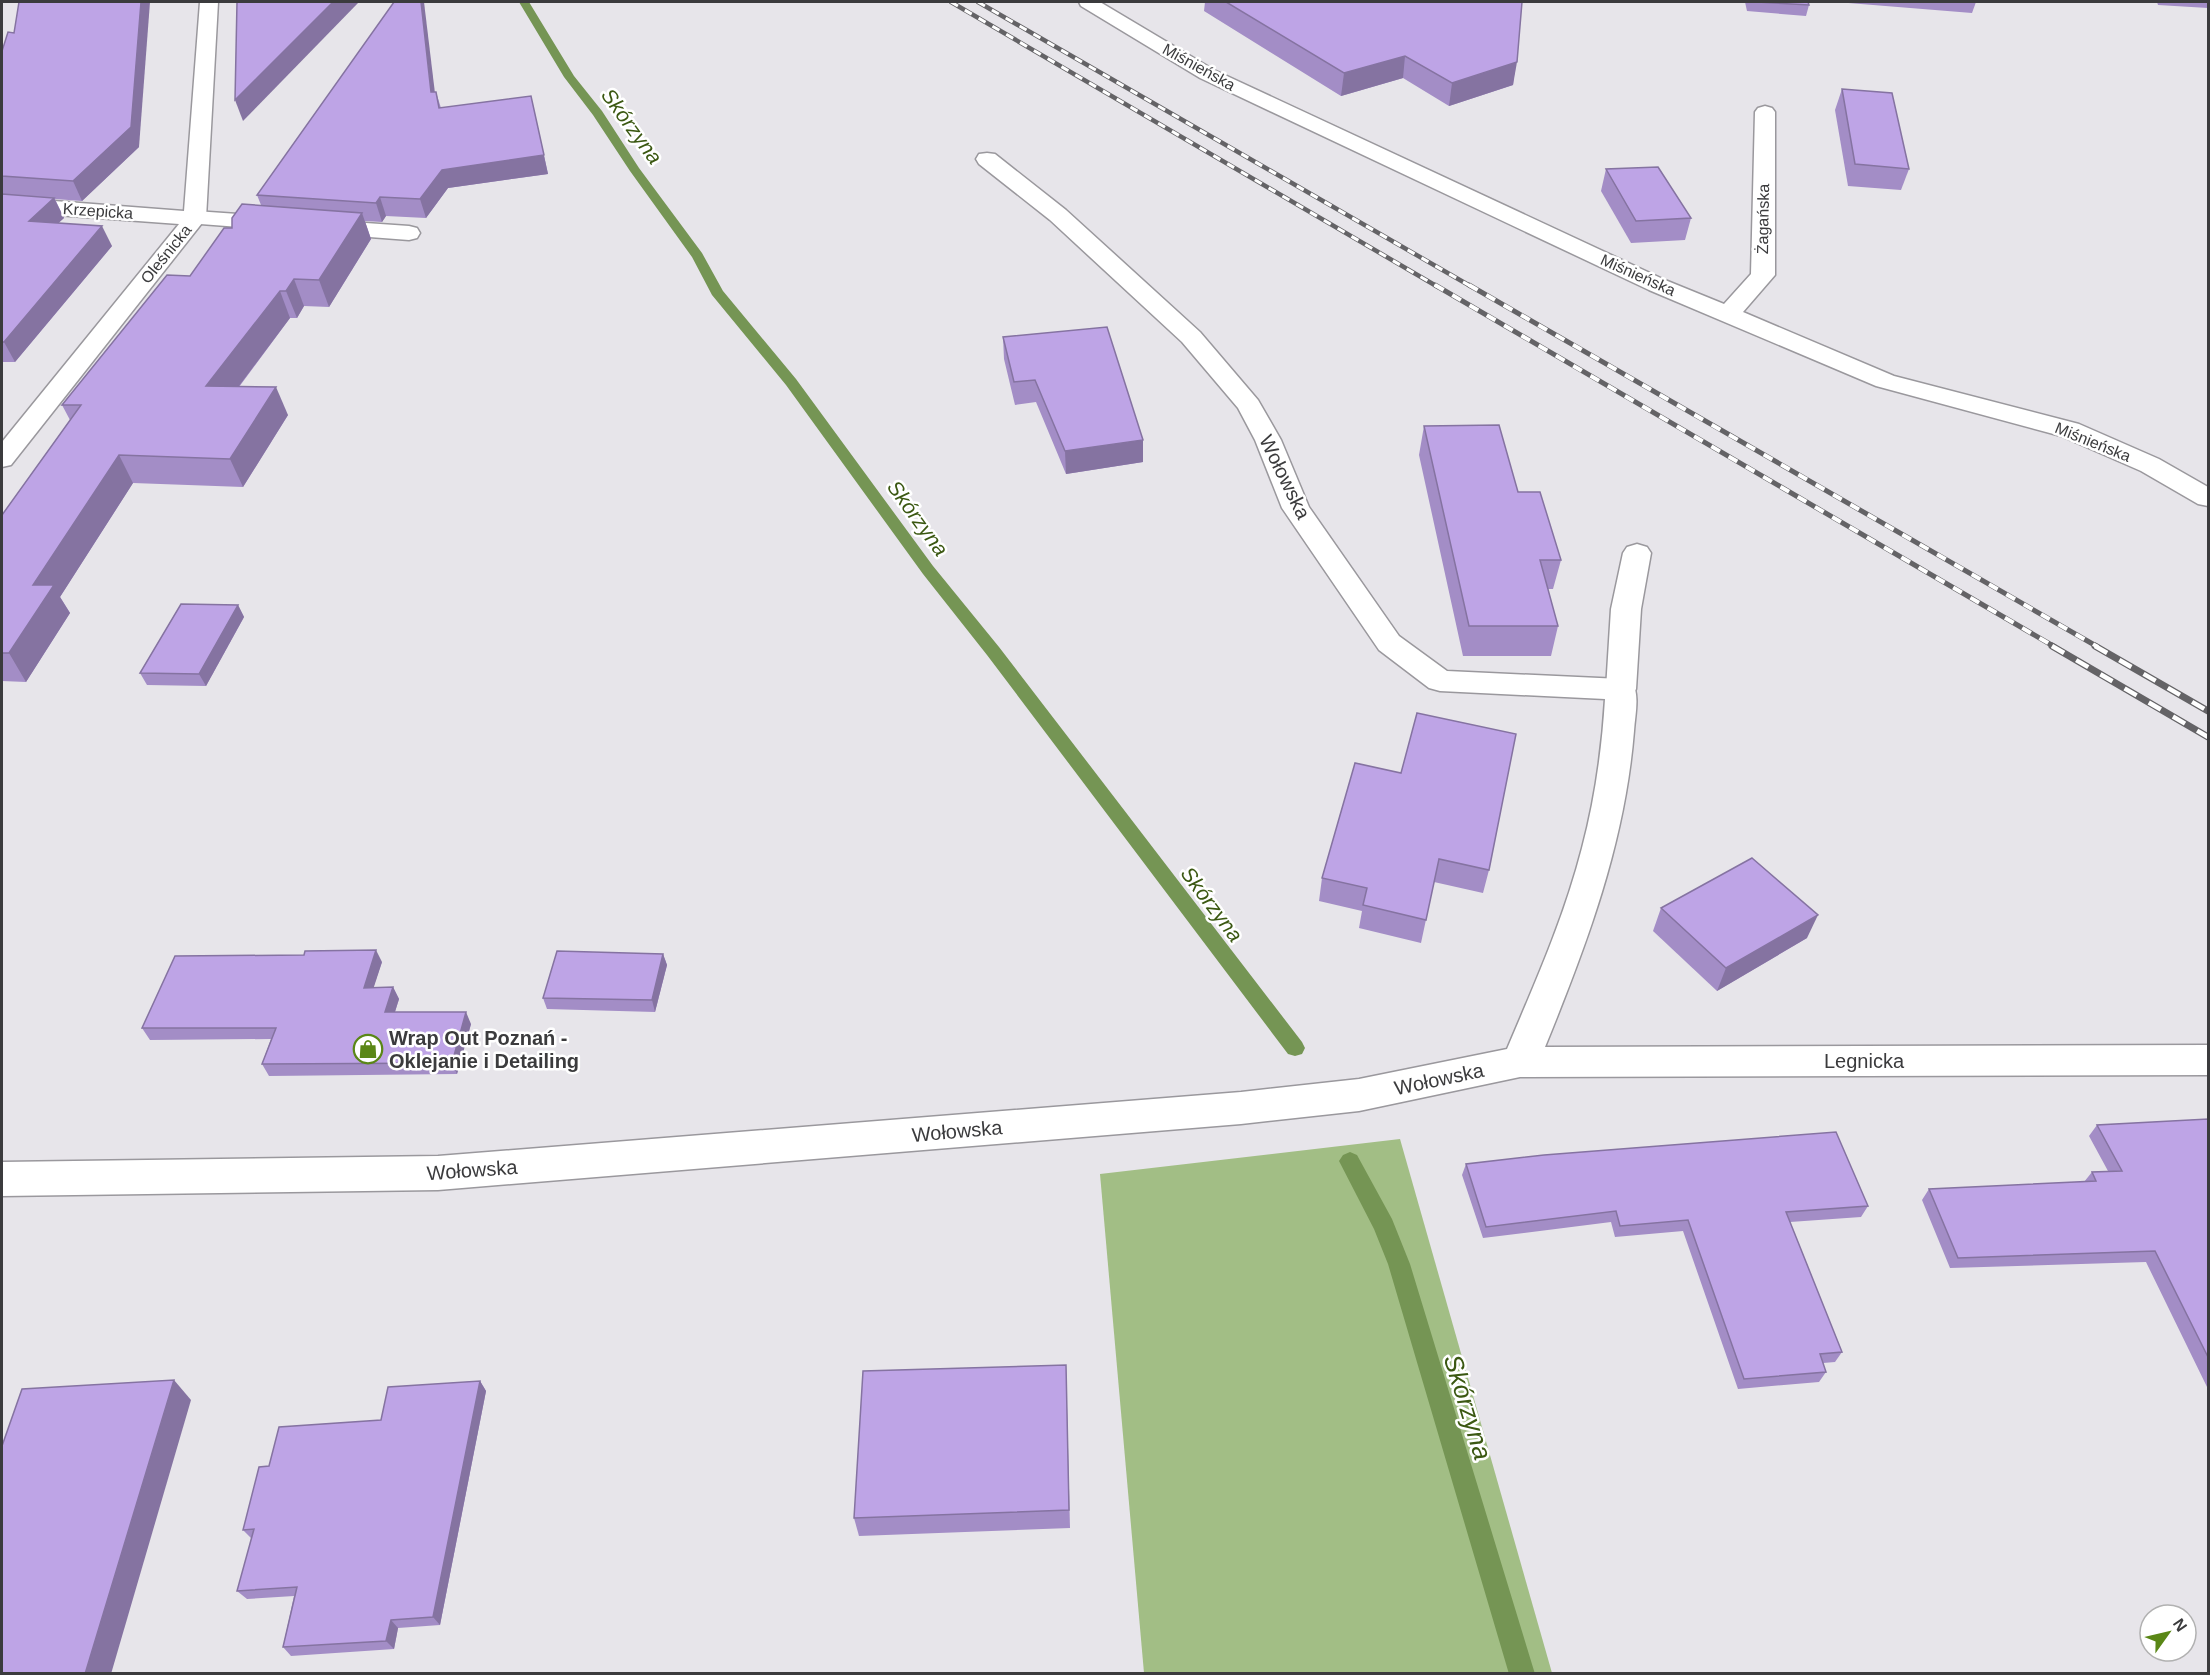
<svg xmlns="http://www.w3.org/2000/svg" width="2210" height="1675" font-family="Arial,sans-serif">
	<style>
		.green { fill: #a2be85 }
		.lines { fill: none; stroke-linecap: round; stroke-linejoin: round }
		.stream { fill: #759554; fill-rule: evenodd }
		.service-casing { stroke: #9a989d; stroke-width: 3 }
		.minor-casing { stroke: #9a989d; stroke-width: 3 }
		.service { fill: #fff; fill-rule: evenodd }
		.minor { fill: #fff; fill-rule: evenodd }
		.rail-far2-casing { stroke: #646366; stroke-width: 4.5 }
		.rail-far1-casing { stroke: #646366; stroke-width: 5 }
		.rail-casing { stroke: #646366; stroke-width: 7 }
		.rail-far2 { stroke: #fff; stroke-width: 3; stroke-dasharray: 8; stroke-linecap: butt }
		.rail-far1 { stroke: #fff; stroke-width: 4; stroke-dasharray: 10; stroke-linecap: butt }
		.rail { stroke: #fff; stroke-width: 4.5; stroke-dasharray: 14; stroke-linecap: butt }
		.wall { fill: #a38dc6 }
		.shaded-wall { fill: #8573a1 }
		.building { fill: #bea4e6; stroke: #8573a1; stroke-width: 1.5 }
		.labels { text-anchor: middle; dominant-baseline: central; stroke-width: 5; stroke-linejoin: round; paint-order: stroke }
		.far-street-label { font-size: 16px; fill: #3b3b3d; stroke: #fff }
		.street-label { font-size: 20px; fill: #3b3b3d; stroke: #fff }
		.poi-label { font-size: 20px; font-weight: bold; fill: #3b3b3d; stroke: #fff; text-anchor: start }
		.water-label { font-size: 21px; font-style: italic; fill: #3b5812; stroke: #fff }
		.near-water-label { font-size: 26px; font-style: italic; fill: #3b5812; stroke: #fff }
	</style>
	<rect width="100%" height="100%" fill="#e7e5ea"/>
	<!-- green -->
	<path class="green" d="M1400,1139l152,534h-408l-44,-499z"/>
	<g class="lines">
		<!-- stream -->
		<g class="stream">
			<path d="M519,2h10l45,74 28,35 37,57 63,85 21,38 73,88 137,187 66,81 303,395 3,6 -3,6 -7,2 -7,-2 -301,-399 -64,-81 -137,-189 -74,-90 -20,-38 -62,-86 -37,-56 -29,-38z"/>
			<path d="M1350,1152l7,3 35,64 18,45 125,410h-26l-121,-410 -14,-35 -35,-68 4,-6z"/>
		</g>
		<!-- service casing -->
		<g class="service-casing">
			<g id="service">
				<path d="M195,211l214,15 8,2 3,5 -3,5 -8,2 -222,-17 -3,-5 3,-5z"/>
				<path d="M1637,544l10,3 4,6 -10,56 -5,80 -4,7 -11,3 -11,-3 -4,-7 5,-80 12,-56 4,-6z"/>
			</g>
		</g>
		<!-- minor casing -->
		<g class="minor-casing">
			<g id="minor">
				<path d="M200,2h18l-12,216 -195,247 -9,2v-25l177,-218 -177,-13v-14l182,14z"/>
				<path d="M1079,2h21l114,68 451,210 59,24 27,-30 4,-162 3,-4 7,-2 7,2 3,4v163l-32,37 151,64 185,48 80,35 49,28v19l-10,-2 -57,-33 -80,-35 -185,-50 -227,-96 -449,-212 -119,-72z"/>
				<path d="M987,153l8,1 71,56 134,122 58,68 23,40 28,67 90,129 48,35 174,8 11,3c8,13 3,33 2,49 -9,112 -47,213 -89,316l663,-2v30l-688,2 -161,34 -118,13 -803,66 -436,6v-34l436,-6 803,-64 118,-13 148,-30c28,-66 57,-131 75,-201 13,-49 20,-99 23,-149l-165,-8 -11,-3 -50,-38 -97,-142 -27,-68 -17,-32 -56,-66 -132,-122 -71,-56 -3,-5 3,-5z"/>
			</g>
		</g>
		<!-- service -->
		<use href="#service" class="service"/>
		<!-- minor -->
		<use href="#minor" class="minor"/>
		<!-- rail-far2 casing -->
		<g class="rail-far2-casing">
			<g id="rail-far2">
				<path d="M951,2l487,285"/>
				<path d="M978,2l494,285"/>
			</g>
		</g>
		<!-- rail-far1 casing -->
		<g class="rail-far1-casing">
			<g id="rail-far1">
				<path d="M1435,285l620,362"/>
				<path d="M1469,285l629,362"/>
			</g>
		</g>
		<!-- rail casing -->
		<g class="rail-casing">
			<g id="rail">
				<path d="M2052,646l156,91"/>
				<path d="M2095,646l113,65"/>
			</g>
		</g>
		<!-- rail-far2 -->
		<use href="#rail-far2" class="rail-far2"/>
		<!-- rail-far1 -->
		<use href="#rail-far1" class="rail-far1"/>
		<!-- rail -->
		<use href="#rail" class="rail"/>
	</g>
	<!-- wall -->
	<g class="wall">
		<path d="M1205,2h317l-9,83 -64,21 -46,-28 -62,18 -137,-85z"/>
		<path d="M1745,2h63l1,3 -3,11 -59,-5z"/>
		<path d="M1836,2h140l-4,11z"/>
		<path d="M2157,2h51v6l-50,-3z"/>
		<path d="M2,51l137,96 -57,54 -27,-2 9,19 -6,5 54,23 -97,116h-13z"/>
		<path d="M1842,89l67,80 -8,21 -53,-4 -13,-76z"/>
		<path d="M434,92h2l5,16 94,6 13,60 -100,14 -22,30 -40,-2 -4,6 -17,-1 6,18 -42,68 -25,-1 -7,12h-7l-51,69 49,28 -45,72 -110,-4 -73,114 10,16 -44,69 -24,-1v-166l68,-95 -8,-15 128,-129 42,-48 29,-23 -4,-10z"/>
		<path d="M1606,169l85,49 -6,22 -54,3 -30,-52z"/>
		<path d="M1003,337l140,103v22l-77,12 -30,-72 -21,3 -11,-46z"/>
		<path d="M1424,426l94,66 43,68 -8,29h-5l10,37 -7,30h-88l-44,-201z"/>
		<path d="M238,605l6,12 -38,69 -59,-1 -7,-12z"/>
		<path d="M1355,763l134,107 -6,23 -49,-11 -13,61 -62,-15 3,-17 -43,-10 3,-23z"/>
		<path d="M1661,908l146,30 -90,53 -64,-60z"/>
		<path d="M663,954l4,11 -12,47 -108,-3 -4,-11z"/>
		<path d="M382,962l-9,26 20,-1 6,12 -4,13 76,12 -14,50 -188,2 -7,-12 9,-25 -121,1 -8,-12z"/>
		<path d="M2208,1119v270l-62,-127 -196,6 -28,-68 7,-11 155,-7 8,-10 16,-1 -19,-35 8,-11z"/>
		<path d="M1466,1164l402,42 -7,11 -71,5 52,130 -7,10 -12,1 3,9 -7,10 -81,7 -55,-158 -68,6 -4,-15 -128,16 -21,-63z"/>
		<path d="M1066,1365l4,163 -211,8 -5,-18z"/>
		<path d="M480,1381l6,10 -46,234 -42,3 -4,21 -103,7 -8,-9 11,-51 -47,3 -10,-8 15,-52 -9,-9 26,-64z"/>
	</g>
	<!-- shaded-wall -->
	<g class="shaded-wall">
		<path d="M141,2h9l-11,145 -57,54 -9,-20z"/>
		<path d="M333,2h26l-116,119 -8,-21z"/>
		<path d="M421,2h3l13,108 -6,-18z"/>
		<path d="M1405,56l-2,22 -62,18 3,-23z"/>
		<path d="M1517,62l-4,23 -64,21 3,-23z"/>
		<path d="M531,96l17,78 -100,14 -22,30 -6,-19 22,-29z"/>
		<path d="M380,197l6,19 -4,6 -6,-19z"/>
		<path d="M54,198l10,20 -25,23 -10,-20z"/>
		<path d="M362,213l9,26 -42,68 -10,-27z"/>
		<path d="M102,226l10,20 -97,116 -11,-20z"/>
		<path d="M294,279l10,27 -7,12 -11,-27z"/>
		<path d="M280,291l10,27 -72,96 -12,-28z"/>
		<path d="M276,387l12,28 -45,72 -13,-28z"/>
		<path d="M1143,440v22l-77,12 -1,-23z"/>
		<path d="M119,455l14,28 -73,114 10,16 -44,69 -17,-29 24,-68z"/>
		<path d="M238,605l6,12 -38,69 -7,-12z"/>
		<path d="M1818,915l-11,23 -90,53 9,-23z"/>
		<path d="M376,950l6,12 -12,37 -6,-11z"/>
		<path d="M663,954l4,11 -12,47 -3,-12z"/>
		<path d="M393,987l6,12 -8,25 -6,-12z"/>
		<path d="M466,1012l5,12 -14,50 -5,-11z"/>
		<path d="M174,1380l17,20 -80,274h-26z"/>
		<path d="M480,1381l6,10 -46,234 -7,-8z"/>
		<path d="M391,1620l7,8 -4,21 -8,-8z"/>
	</g>
	<!-- building -->
	<g class="building">
		<path d="M19,2h122l-10,125 -58,54 -71,-5v-125l6,-19 6,1z"/>
		<path d="M237,2h96l-98,98z"/>
		<path d="M394,2h27l10,90h5l3,16 92,-12 13,59 -102,15 -22,29 -40,-2 -4,6 -119,-8z"/>
		<path d="M1226,2h296l-5,60 -65,21 -47,-27 -61,17z"/>
		<path d="M1757,2h51l1,3z"/>
		<path d="M1842,89l50,4 17,76 -54,-5z"/>
		<path d="M1658,167l33,51 -55,3 -30,-52z"/>
		<path d="M2,194l52,4 -25,23 73,5 -98,116h-2z"/>
		<path d="M242,204l120,9 -43,67 -25,-1 -8,12h-6l-74,95 70,1 -46,72 -111,-4 -86,130h21l-45,68h-7v-138l79,-110h-19l105,-130 23,1 34,-48h8v-10z"/>
		<path d="M1107,327l36,113 -78,11 -30,-71 -21,2 -11,-45z"/>
		<path d="M1499,425l19,67h22l21,68h-21l18,66h-89l-45,-200z"/>
		<path d="M181,604l57,1 -39,69 -59,-1z"/>
		<path d="M1417,713l99,21 -27,136 -50,-11 -13,61 -63,-15 4,-17 -45,-10 33,-115 46,10z"/>
		<path d="M1752,858l66,57 -92,53 -65,-60z"/>
		<path d="M376,950l-12,38 29,-1 -8,25h81l-14,51 -190,1 14,-36h-134l33,-72 129,-1 1,-4z"/>
		<path d="M557,951l106,3 -11,46 -109,-2z"/>
		<path d="M2208,1119v238l-53,-106 -197,7 -29,-69 167,-8 -4,-9 30,-1 -25,-46z"/>
		<path d="M1836,1132l32,74 -82,6 56,140 -22,2 6,18 -82,7 -56,-159 -68,6 -4,-15 -130,16 -20,-63 78,-9z"/>
		<path d="M1066,1365l3,145 -215,8 9,-147z"/>
		<path d="M174,1380l-89,294h-83v-228l20,-57z"/>
		<path d="M480,1381l-47,236 -42,3 -5,21 -103,6 14,-60 -60,4 17,-62 -11,1 16,-63 10,-1 10,-39 102,-7 7,-33z"/>
	</g>
	<!-- icons -->
	<defs>
		<g id="shop-ring" transform="scale(1.5)"><circle r="9.5" fill="#fff" stroke="#5a8716" stroke-width="1.5"/><path d="M-5-2.5h2.3a2.7 3.5 0 0 1 5.4 0H5L5.5 6h-11ZM-1.5-2.5h3a1.5 2.3 0 0 0-3 0Z" fill="#5a8716"/></g>
	</defs>
	<g fill-rule="evenodd">
		<use href="#shop-ring" x="368" y="1049"/>
	</g>
	<g class="labels">
		<!-- far-street labels -->
		<g class="far-street-label">
			<text transform="translate(1199 67) rotate(29)">Miśnieńska</text>
			<text transform="translate(98 211) rotate(4)">Krzepicka</text>
			<text transform="translate(1763 219) rotate(-89)">Żagańska</text>
			<text transform="translate(166 254) rotate(-51)">Oleśnicka</text>
			<text transform="translate(1638 275) rotate(24)">Miśnieńska</text>
			<text transform="translate(2093 442) rotate(22)">Miśnieńska</text>
		</g>
		<!-- street labels -->
		<g class="street-label">
			<text transform="translate(1285 477) rotate(64)">Wołowska</text>
			<text x="1864" y="1061">Legnicka</text>
			<text transform="translate(1439 1079) rotate(-12)">Wołowska</text>
			<text transform="translate(957 1131) rotate(-5)">Wołowska</text>
			<text transform="translate(472 1170) rotate(-4)">Wołowska</text>
		</g>
		<!-- poi labels -->
		<g class="poi-label">
			<text x="389" y="1038">Wrap Out Poznań -<tspan x="389" dy="23">Oklejanie i Detailing</tspan></text>
		</g>
		<!-- water labels -->
		<g class="water-label">
			<text transform="translate(632 126) rotate(54)">Skórzyna</text>
			<text transform="translate(918 518) rotate(54)">Skórzyna</text>
			<text transform="translate(1212 904) rotate(53)">Skórzyna</text>
		</g>
		<!-- near-water labels -->
		<g class="near-water-label">
			<text transform="translate(1468 1407) rotate(73)">Skórzyna</text>
		</g>
	</g>
	<!-- border -->
	<rect width="2210" height="1675" fill="none" stroke="#3b3b3d" stroke-width="6"/>
	<!-- north arrow -->
	<g transform="translate(2168 1633) rotate(56)"><circle r="28" fill="#ffffff" stroke="#b1b1b1" stroke-width="1.5"/>
	<path d="M0-4.5L10 22L0 15L-10 22Z" fill="#5a8716"/>
	<text y="-9" font-size="16" font-weight="bold" text-anchor="middle" fill="#3b3b3d">N</text>
	</g>
</svg>
